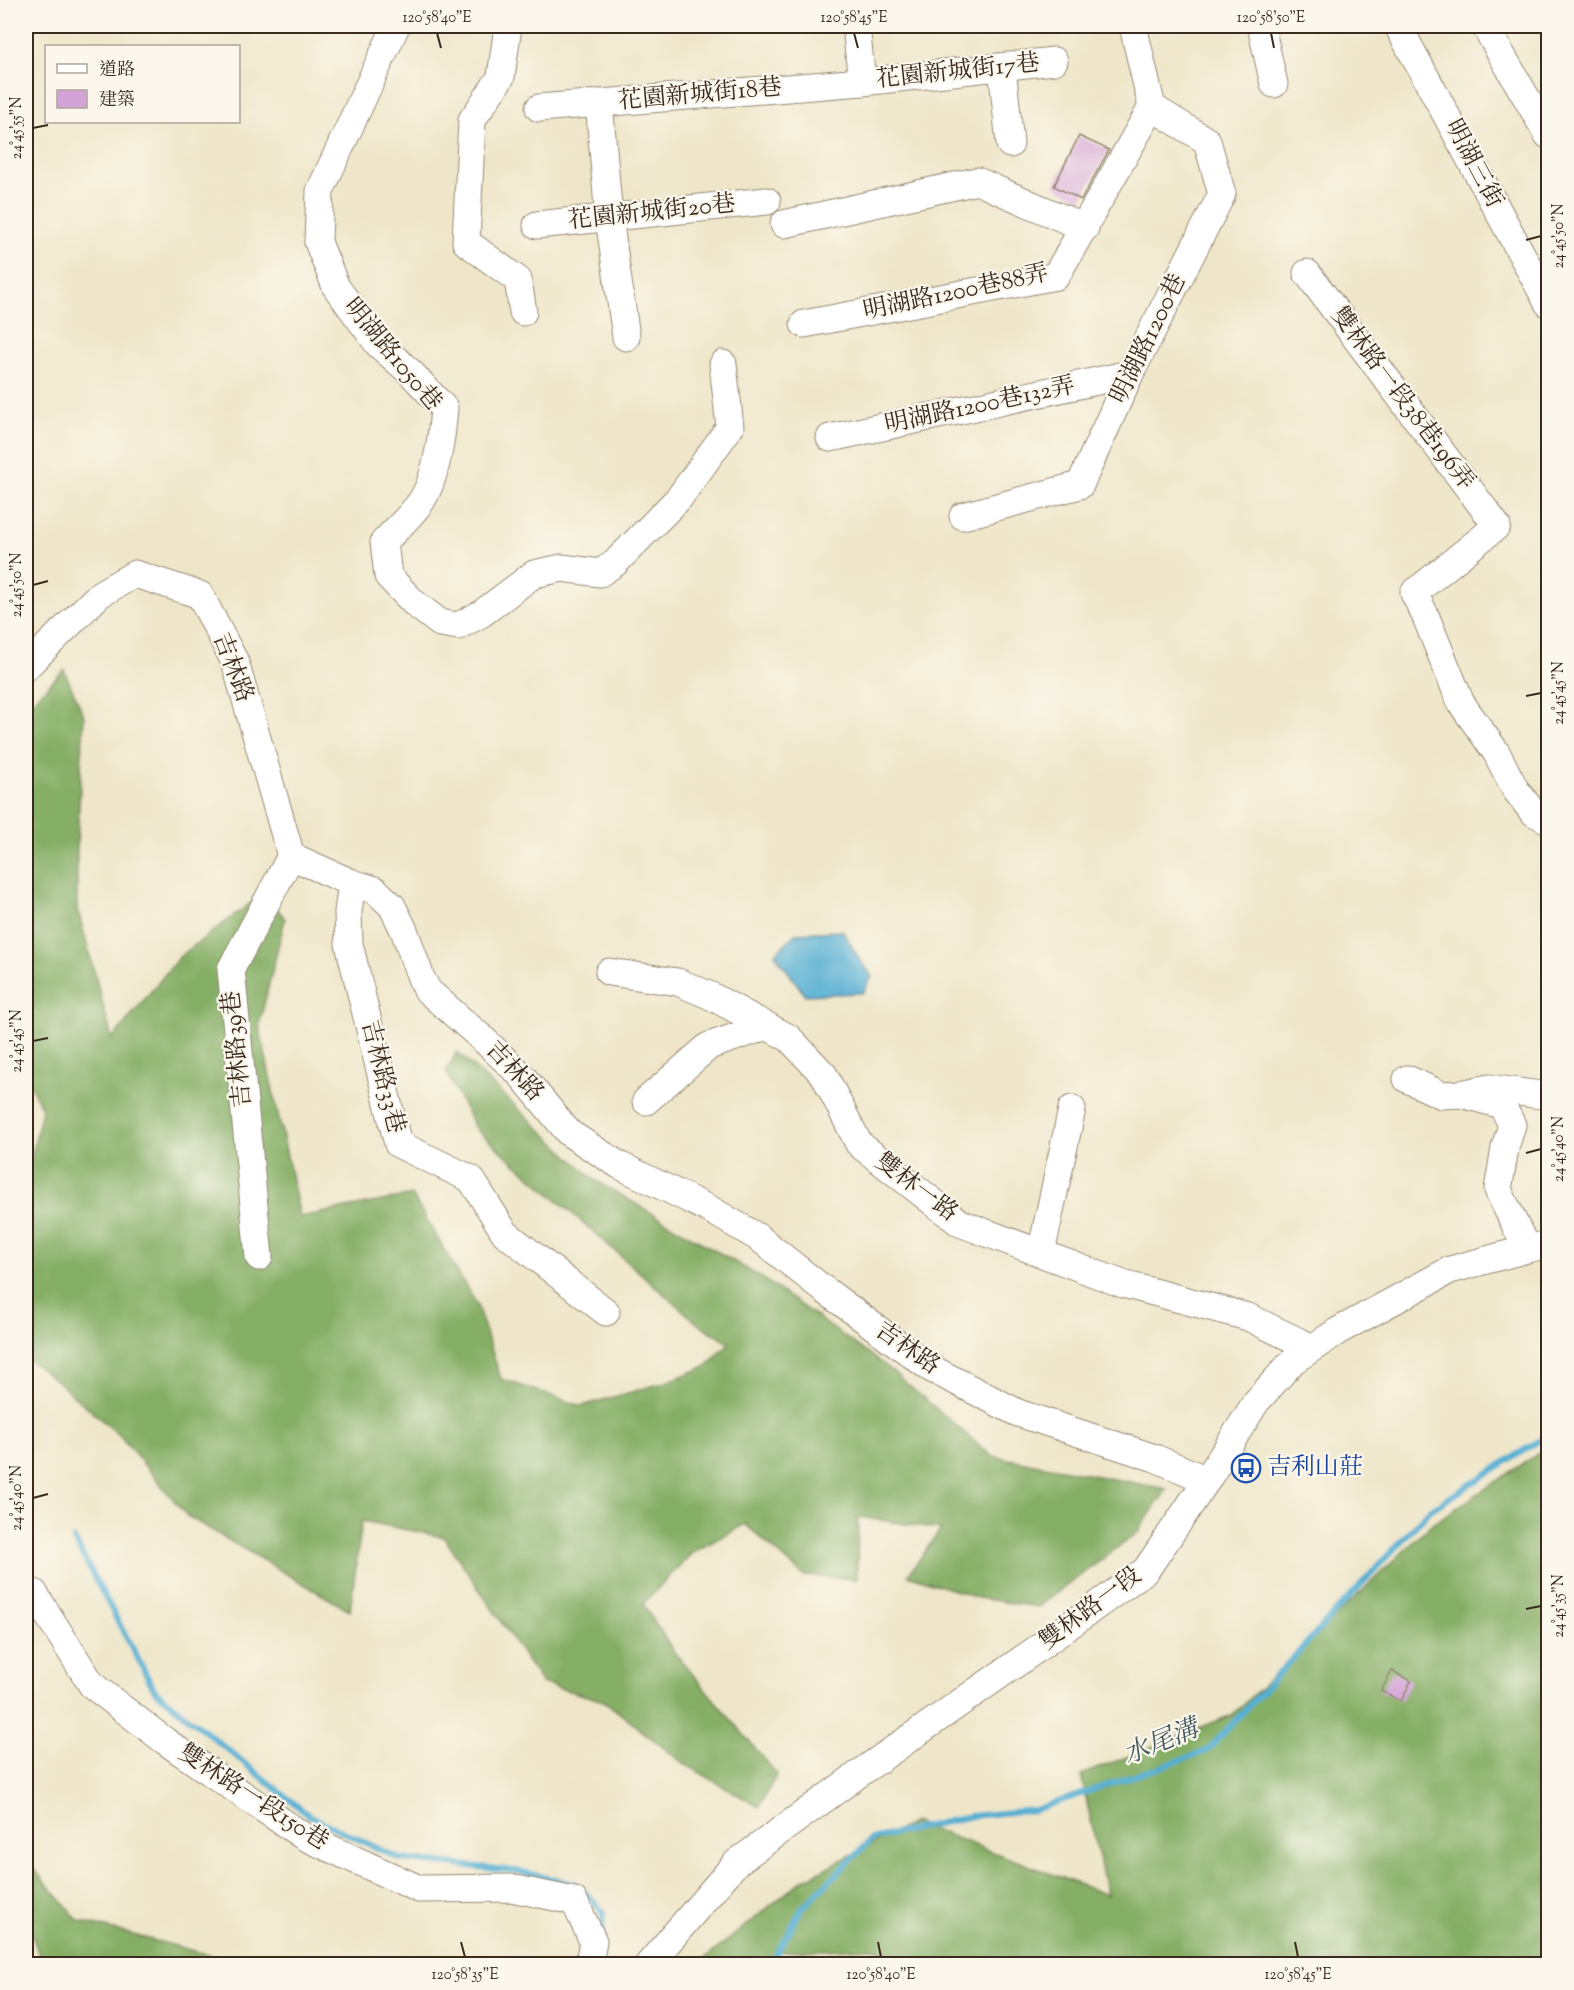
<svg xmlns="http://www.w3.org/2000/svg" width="1574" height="1990" font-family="'Sorts Mill Goudy','Noto Serif TC',serif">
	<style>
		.forest { fill: #86af66; stroke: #606c42; stroke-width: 1.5 }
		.water { fill: #55afd3; stroke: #486c78; stroke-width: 1.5 }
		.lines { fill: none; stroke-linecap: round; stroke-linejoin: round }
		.stream { stroke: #55afd3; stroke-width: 6 }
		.building { fill: #d3a2d7 }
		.minor-casing { stroke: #958874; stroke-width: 29 }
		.minor { stroke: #fff; stroke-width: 27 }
		.ticks { fill: none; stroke: #3b2a1e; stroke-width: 2 }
		.labels { text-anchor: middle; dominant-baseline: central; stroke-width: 4.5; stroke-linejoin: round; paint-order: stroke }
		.street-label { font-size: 24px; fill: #3b2a1e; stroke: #fbf7ec }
		.transit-label { font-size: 24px; fill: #164399; stroke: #fbf7ec; text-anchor: start }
		.water-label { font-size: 26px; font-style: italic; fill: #44595d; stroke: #fbf7ec }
		.neatline { fill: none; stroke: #3b2a1e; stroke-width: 2 }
		.ticks-label { font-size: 15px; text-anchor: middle; fill: #3b2a1e }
	</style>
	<rect width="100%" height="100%" fill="#fbf7ec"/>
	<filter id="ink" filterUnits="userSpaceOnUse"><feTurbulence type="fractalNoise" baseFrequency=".0167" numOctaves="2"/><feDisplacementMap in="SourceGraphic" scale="12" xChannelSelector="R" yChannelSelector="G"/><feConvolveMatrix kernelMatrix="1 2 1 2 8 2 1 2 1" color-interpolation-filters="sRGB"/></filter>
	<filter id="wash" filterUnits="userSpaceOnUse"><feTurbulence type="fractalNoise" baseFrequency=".008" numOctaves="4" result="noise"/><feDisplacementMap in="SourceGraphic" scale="24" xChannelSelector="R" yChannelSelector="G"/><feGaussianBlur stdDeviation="1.35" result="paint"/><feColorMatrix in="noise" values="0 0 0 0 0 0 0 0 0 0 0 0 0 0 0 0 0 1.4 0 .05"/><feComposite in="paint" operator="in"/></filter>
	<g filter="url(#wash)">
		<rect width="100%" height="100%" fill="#efe6c9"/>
		<!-- forest -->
		<g class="forest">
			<path d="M64,670l20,46 -7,126v65l35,132 67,-82 86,-65 20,27 -26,106 41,192 112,-22 65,110 24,74 81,27 84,-24 41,-16 22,-23 -32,-20 -222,-195 -29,-57 11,-19 138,128 167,98 125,89 105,89 175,33 -30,44 -99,74 -60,-9 -70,-23 33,-46 -83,-12 -1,62 -53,-3 -59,-52 -53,29 -49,51 31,48 103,122 -18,33 -76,-44 -79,-62 -62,-18 -98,-146 -82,-16 -12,90 -163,-95 -66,-79 -64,-56 -31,-23v-176l16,-73 -16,-33v-369z"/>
			<path d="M1548,1447v517h-650l-22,-16 -99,4 -11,12h-65l1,-3 99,-80 113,-59 193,73 -26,-120 151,-60 200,-191z"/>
			<path d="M26,1860l53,61 166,43h-203l-12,-35 -4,-7z"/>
			<path d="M487,1958l16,6h-198z"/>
		</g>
		<!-- water -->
		<path class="water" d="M843,931l16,28 13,17 -9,17 -58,2 -30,-41 21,-21z"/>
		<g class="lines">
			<!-- stream -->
			<g class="stream">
				<path d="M74,1539l81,152 155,125 90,43 117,12 61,14 25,27 -1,25"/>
				<path d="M771,1964l31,-56 70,-69 99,-23 63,-6 173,-59 223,-241 118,-75"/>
			</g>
		</g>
		<g id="blocks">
			<!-- building -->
			<g class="building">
				<path d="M1079,136l30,14 -28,50 -27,-14z"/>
				<path d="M1392,1671l19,10 -10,20 -20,-10z"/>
			</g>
		</g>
	</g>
	<g filter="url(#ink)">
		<use href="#blocks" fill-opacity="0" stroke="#958874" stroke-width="1.5"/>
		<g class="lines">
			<!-- minor casing -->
			<g class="minor-casing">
				<g id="minor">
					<path d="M396,26l-76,165 -2,51 18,45 42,57 33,29 33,35c-2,27 -7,68 -22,92 -9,14 -26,29 -38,42l4,34 26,27 26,20 18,3 23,-12 53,-40 28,-6 38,5 15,-10 64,-65 51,-71 -7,-63"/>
					<path d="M508,26l-7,51 -29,43 -6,122 52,38 5,32"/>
					<path d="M856,26l6,56"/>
					<path d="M1261,26l13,58"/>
					<path d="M1398,26l150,277"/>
					<path d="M1485,26l63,109"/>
					<path d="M1002,67l8,77"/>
					<path d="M599,103l10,115 17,119"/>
					<path d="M539,108l323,-26 192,-21"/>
					<path d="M784,224l193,-43 108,47"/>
					<path d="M537,225l230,-24"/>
					<path d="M1307,273l190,253 -83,67 11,22 36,88 35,49 19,37 18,23 15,8"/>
					<path d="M804,324l252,-48 96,-169"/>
					<path d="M830,438l300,-64"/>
					<path d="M963,516l117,-31 50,-111 92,-180 -15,-53 -55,-34 -19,-81"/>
					<path d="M26,667l74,-73 35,-20 65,21 35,67 56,194 61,27 23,7 17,16 12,24 17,48 7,13 56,49 37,35 48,58 50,32 92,45 48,28 63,50 108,80 88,45 137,45 52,22"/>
					<path d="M352,883l-4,29 1,32 49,200 73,35 34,54 101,79"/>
					<path d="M609,972l69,10 33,14 78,42 35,37 35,69 101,79 163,61 125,33 64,31"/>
					<path d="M1407,1079l35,16 19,-1 28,-6 59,8"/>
					<path d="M1461,1094l41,11 10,20 -7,23 -7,42 29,59"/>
					<path d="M646,1101l63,-55 58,-20"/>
					<path d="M1041,1253l31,-144"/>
					<path d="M259,1257l-28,-288 60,-113"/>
					<path d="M34,1593l58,92 73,56 138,95 116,53 92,-1 63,13 19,40 -4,23"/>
					<path d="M649,1964l87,-101 124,-90 174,-122 112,-81 61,-90 49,-78 37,-41 45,-30 112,-61 77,-21 21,-5"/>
				</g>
			</g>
			<!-- minor -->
			<use href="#minor" class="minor"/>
		</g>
	</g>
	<!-- ticks -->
	<path class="ticks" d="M437,33l4,15M854,33l4,15M1271,33l3,15M33,128l15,-3M1526,240l15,-4M33,585l15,-4M1526,696l15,-3M33,1041l15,-3M1526,1153l15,-4M33,1498l15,-4M1526,1609l15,-3M461,1942l4,15M878,1942l3,15M1295,1942l3,15"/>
	<!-- icons -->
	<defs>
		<g id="bus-ring" transform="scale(1.5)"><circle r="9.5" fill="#fbf7ec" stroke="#1a4fb4" stroke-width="1.5"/><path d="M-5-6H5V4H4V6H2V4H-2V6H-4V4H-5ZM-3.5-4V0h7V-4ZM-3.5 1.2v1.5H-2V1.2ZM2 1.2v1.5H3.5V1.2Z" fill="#1a4fb4"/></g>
	</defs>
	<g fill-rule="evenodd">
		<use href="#bus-ring" x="1246" y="1468"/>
	</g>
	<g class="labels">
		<!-- street labels -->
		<g class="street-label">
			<text transform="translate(958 72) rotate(-6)">花園新城街17巷</text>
			<text transform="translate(700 95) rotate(-5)">花園新城街18巷</text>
			<text transform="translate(1473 164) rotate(62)">明湖三街</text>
			<text transform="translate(652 213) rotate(-6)">花園新城街20巷</text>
			<text transform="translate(956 293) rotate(-12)">明湖路1200巷88弄</text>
			<text transform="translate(1149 339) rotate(-64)">明湖路1200巷</text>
			<text transform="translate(392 355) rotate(50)">明湖路1050巷</text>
			<text transform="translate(1402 399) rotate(53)">雙林路一段38巷196弄</text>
			<text transform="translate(980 406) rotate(-12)">明湖路1200巷132弄</text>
			<text transform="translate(232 668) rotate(69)">吉林路</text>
			<text transform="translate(238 1049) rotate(-96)">吉林路39巷</text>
			<text transform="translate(514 1072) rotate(47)">吉林路</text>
			<text transform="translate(382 1077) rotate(76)">吉林路33巷</text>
			<text transform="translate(916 1188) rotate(37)">雙林一路</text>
			<text transform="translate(907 1349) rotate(35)">吉林路</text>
			<text transform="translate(1091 1609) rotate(-37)">雙林路一段</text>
			<text transform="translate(253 1798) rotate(33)">雙林路一段150巷</text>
		</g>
		<!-- transit labels -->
		<g class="transit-label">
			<text x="1267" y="1468">吉利山莊</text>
		</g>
		<!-- water labels -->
		<g class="water-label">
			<text transform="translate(1161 1743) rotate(-22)">水尾溝</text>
		</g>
	</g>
	<!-- margin -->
	<rect width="1574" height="1990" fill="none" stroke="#fbf7ec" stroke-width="66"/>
	<!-- legend -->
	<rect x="45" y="45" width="195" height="78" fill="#fbf7ec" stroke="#aea59a" stroke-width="1.5"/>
	<rect x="57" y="64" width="30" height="9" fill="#ffffff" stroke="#aea59a" stroke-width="1.5"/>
	<text x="99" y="75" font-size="18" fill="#3b2a1e">道路</text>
	<rect x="57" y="90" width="30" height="18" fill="#d3a2d7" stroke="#aea59a" stroke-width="1.5"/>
	<text x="99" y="105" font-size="18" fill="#3b2a1e">建築</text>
	<rect x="33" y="33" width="1508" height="1924" class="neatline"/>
	<g class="ticks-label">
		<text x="437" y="22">120°58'40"E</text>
		<text x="854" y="22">120°58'45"E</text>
		<text x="1271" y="22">120°58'50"E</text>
		<text transform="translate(16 128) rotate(-90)" y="5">24°45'55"N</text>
		<text transform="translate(1558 236) rotate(-90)" y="5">24°45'50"N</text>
		<text transform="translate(16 585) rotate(-90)" y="5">24°45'50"N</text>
		<text transform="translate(1558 693) rotate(-90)" y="5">24°45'45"N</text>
		<text transform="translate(16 1041) rotate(-90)" y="5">24°45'45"N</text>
		<text transform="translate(1558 1149) rotate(-90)" y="5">24°45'40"N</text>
		<text transform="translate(16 1498) rotate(-90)" y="5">24°45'40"N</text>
		<text transform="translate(1558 1606) rotate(-90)" y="5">24°45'35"N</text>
		<text x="465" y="1979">120°58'35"E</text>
		<text x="881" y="1979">120°58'40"E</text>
		<text x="1298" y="1979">120°58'45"E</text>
	</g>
</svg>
